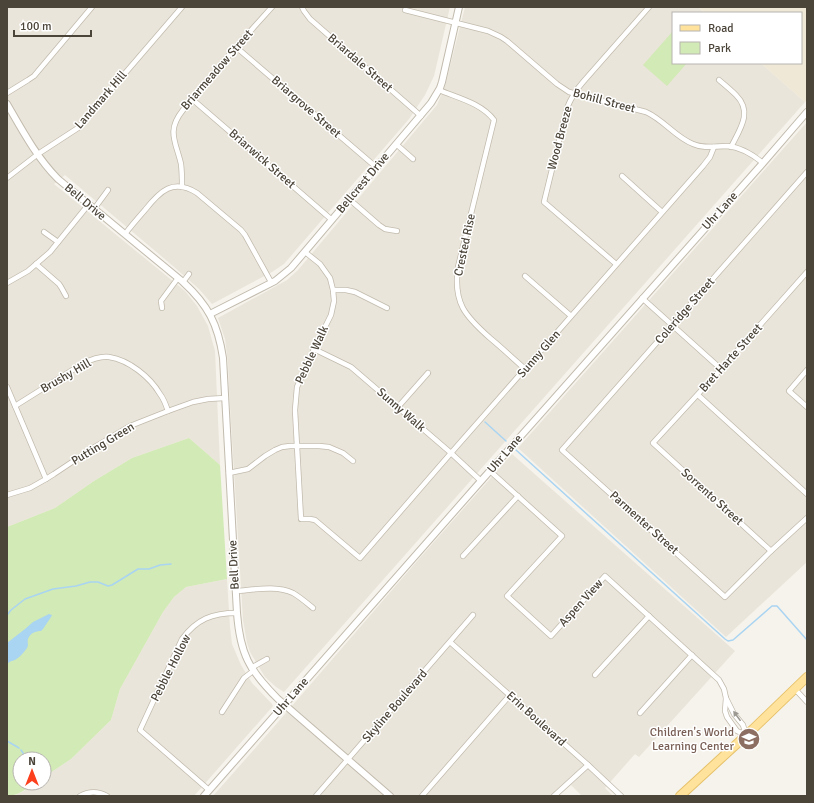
<svg xmlns="http://www.w3.org/2000/svg" width="814" height="803" font-family="Signika,sans-serif">
	<style>
		.residential { fill: #eae5da }
		.education { fill: #efe8d6 }
		.green { fill: #d2eab5 }
		.water { fill: #a9d4f2 }
		.lines { fill: none; stroke-linecap: round; stroke-linejoin: round }
		.stream { stroke: #a9d4f2; stroke-width: 1.5 }
		.minor-casing { stroke: #c2bbae; stroke-width: 6 }
		.tertiary-casing { stroke: #c2bbae; stroke-width: 8 }
		.primary-casing { stroke: #e6c16a; stroke-width: 10 }
		.minor { stroke: #fff; stroke-width: 4.5 }
		.tertiary { stroke: #fff; stroke-width: 6 }
		.primary { stroke: #ffe39c; stroke-width: 8 }
		.oneway { fill: #9c9892 }
		.labels { text-anchor: middle; dominant-baseline: central; stroke-width: 3; stroke-linejoin: round; paint-order: stroke }
		.street-label { font-size: 12px; fill: #4b4439; stroke: #fff }
		.education-label { font-size: 12px; fill: #785e54; stroke: #fff; text-anchor: end }
	</style>
	<rect width="100%" height="100%" fill="#f6f3ec"/>
	<!-- residential -->
	<g class="residential">
		<path d="M7,7h443l-16,69 -9,19 -16,24 -125,145 -12,8 -60,32 -13,-15 -26,-23 -108,-91 -11,9 131,107 12,15 11,20 7,25 5,114 -31,-27 -57,20 -38,23 -39,27 -48,19z"/>
		<path d="M465,7h233l7,6h-32v50h88l44,39 -521,590 -8,-5 -11,-10 -15,-25 -3,-9 -4,-23 -14,-231 -1,-26 -3,-24 -7,-21 69,-38 11,-10 139,-165 8,-19z"/>
		<path d="M807,122v440l-81,75 -208,-189z"/>
		<path d="M512,454l223,197 -96,106 -4,-3 -30,34 7,7 -1,1h-29l-11,-11 -13,11h-345l59,-67 146,-169z"/>
		<path d="M227,579l3,48 2,17 9,21 11,18 20,21 1,2 -79,90h-181l11,-5 11,-8h9v-6l27,-18 40,-39 9,-31 43,-77 11,-15 12,-10z"/>
	</g>
	<!-- education -->
	<path class="education" d="M698,7h109v93l-2,2 -44,-39h40v-50h-96z"/>
	<!-- green -->
	<g class="green">
		<path d="M673,31v32h14l-20,23 -24,-21z"/>
		<path d="M189,438l31,27 7,114 -41,8 -12,10 -11,15 -43,77 -9,31 -40,39 -27,18v-18h-24v24h15c-9,6 -17,13 -28,13v-269l48,-19 39,-27 38,-23z"/>
	</g>
	<!-- water -->
	<path class="water" d="M49,614l3,1 -1,2 -8,12 -2,2c-5,0 -11,2 -13,8 -1,3 1,6 -1,9 -3,4 -7,9 -12,12 -3,1 -5,1 -8,4v-21l18,-14 8,-7z"/>
	<g class="lines">
		<!-- stream -->
		<g class="stream">
			<path d="M485,422l21,19"/>
			<path d="M516,450l209,189 3,2 5,-1 39,-34h5l30,34"/>
			<path d="M7,615l4,-5 14,-11 28,-10 23,-3 14,-4h8l10,4 4,-1 26,-16h11l11,-4 11,-1"/>
			<path d="M7,741l12,7"/>
			<path d="M21,750l6,9"/>
		</g>
		<!-- minor casing -->
		<g class="minor-casing">
			<g id="minor">
				<path d="M302,7l2,4 6,8 111,97"/>
				<path d="M405,10l83,21 13,6 6,4 50,43 12,8 77,20c18,8 29,25 47,32 11,5 22,2 34,2 14,1 25,8 36,17"/>
				<path d="M236,47l140,120"/>
				<path d="M719,80c6,5 12,10 17,15 17,17 4,34 -5,52"/>
				<path d="M439,90c19,8 42,13 55,30l-36,147c-5,36 7,49 32,71 12,10 24,21 35,31"/>
				<path d="M7,93l21,-13 6,-4 58,-69"/>
				<path d="M192,99l140,121"/>
				<path d="M396,144l17,15"/>
				<path d="M807,172l-245,278 163,147 46,-46 36,-33"/>
				<path d="M622,176l40,36"/>
				<path d="M7,178l31,-24 40,-26 104,-121"/>
				<path d="M182,187c0,-8 0,-15 -1,-23 -5,-22 -15,-33 2,-54l53,-63 36,-40"/>
				<path d="M349,199l30,26 6,4 12,2"/>
				<path d="M94,209l14,-19"/>
				<path d="M44,232l14,10"/>
				<path d="M125,234c6,-8 13,-16 20,-24 15,-19 28,-32 52,-17l44,37 4,5 26,47"/>
				<path d="M305,252l15,12 10,14 3,12 1,11 -3,14 -17,34 -17,38 -2,23 6,109h9l5,1 45,38 91,-105 252,-287 7,-9 4,-10"/>
				<path d="M36,264l23,20 2,3 5,9"/>
				<path d="M616,264l-72,-62 23,-94c4,-10 9,-18 16,-26l66,-75"/>
				<path d="M525,276l46,40"/>
				<path d="M183,282l6,-8"/>
				<path d="M7,283l21,-12 22,-19 39,-48"/>
				<path d="M333,290h13l9,2 32,16"/>
				<path d="M642,298l79,71"/>
				<path d="M162,308l-1,-7 17,-23"/>
				<path d="M314,349l37,18 7,6 93,80 30,28"/>
				<path d="M807,370l-18,21 18,16"/>
				<path d="M7,387l39,92"/>
				<path d="M698,395l109,99"/>
				<path d="M15,406l67,-42c8,-4 19,-8 27,-7 20,3 41,20 51,37 4,5 6,11 8,17"/>
				<path d="M398,407l30,-34"/>
				<path d="M490,471l72,65 -55,60 44,40 54,-60 114,104 5,9 2,9 8,16 9,11 3,10"/>
				<path d="M229,473l19,-4 17,-13 10,-6 7,-3 8,-1h29l10,1 14,6 10,8"/>
				<path d="M7,495l23,-7 16,-9 8,-5 39,-26 37,-22 38,-15 25,-9 15,-3 17,-1"/>
				<path d="M771,551l-118,-108 68,-74 86,-97"/>
				<path d="M463,556l55,-60"/>
				<path d="M235,591c18,-1 41,-6 58,2 7,4 14,10 20,15"/>
				<path d="M450,642l138,123 33,31"/>
				<path d="M251,668l16,-9"/>
				<path d="M595,675l54,-59"/>
				<path d="M795,689l12,13"/>
				<path d="M726,698l-1,13 2,6 10,14 9,4"/>
				<path d="M222,712l22,-34 9,-7"/>
				<path d="M640,713l52,-58"/>
				<path d="M209,790l-69,-60 42,-91c15,-20 30,-26 55,-26"/>
				<path d="M80,796c9,-5 18,-5 27,0"/>
				<path d="M316,796l157,-181"/>
				<path d="M422,796l88,-101"/>
				<path d="M554,796l34,-31"/>
			</g>
		</g>
		<!-- tertiary casing -->
		<g class="tertiary-casing">
			<g id="tertiary">
				<path d="M7,104c15,26 30,54 51,75l125,103c25,23 35,42 40,76l14,255c3,41 12,57 41,86l112,97"/>
				<path d="M210,314l65,-33 16,-13 140,-165 9,-15 2,-6 17,-75"/>
				<path d="M204,796l277,-315 282,-318 44,-51"/>
			</g>
		</g>
		<!-- primary casing -->
		<g class="primary-casing">
			<path id="primary" d="M680,796l73,-67 54,-52"/>
		</g>
		<!-- minor -->
		<use href="#minor" class="minor"/>
		<!-- tertiary -->
		<use href="#tertiary" class="tertiary"/>
		<!-- primary -->
		<use href="#primary" class="primary"/>
	</g>
	<!-- one-way arrows -->
	<defs><path id="oneway-solid" d="M-6-.8H1V-3.2L6.5 0L1 3.2V.8H-6Z"/></defs>
	<use class="oneway" href="#oneway-solid" transform="translate(737 716) rotate(-126)"/>
	<!-- icons -->
	<defs>
		<g id="school-disc" transform="scale(1.15)"><circle r="9.5" fill="#8d6e63" stroke="#fff"/><path d="M0-5L7-2L0 1L-7-2ZM-4 1L0 2.5L4 1V4Q0 6-4 4Z" fill="#fff"/></g>
	</defs>
	<g fill-rule="evenodd">
		<use href="#school-disc" x="749" y="739"/>
	</g>
	<g class="labels">
		<!-- street labels -->
		<g class="street-label">
			<text transform="translate(360 63) rotate(41)">Briardale Street</text>
			<text transform="translate(217 70) rotate(-49)">Briarmeadow Street</text>
			<text transform="translate(101 100) rotate(-49)">Landmark Hill</text>
			<text transform="translate(604 101) rotate(15)">Bohill Street</text>
			<text transform="translate(306 107) rotate(41)">Briargrove Street</text>
			<text transform="translate(560 138) rotate(-75)">Wood Breeze</text>
			<text transform="translate(262 159) rotate(41)">Briarwick Street</text>
			<text transform="translate(363 183) rotate(-50)">Bellcrest Drive</text>
			<text transform="translate(85 202) rotate(40)">Bell Drive</text>
			<text transform="translate(720 211) rotate(-48)">Uhr Lane</text>
			<text transform="translate(465 245) rotate(-78)">Crested Rise</text>
			<text transform="translate(685 311) rotate(-49)">Coleridge Street</text>
			<text transform="translate(539 354) rotate(-49)">Sunny Glen</text>
			<text transform="translate(312 355) rotate(-65)">Pebble Walk</text>
			<text transform="translate(731 358) rotate(-48)">Bret Harte Street</text>
			<text transform="translate(66 376) rotate(-30)">Brushy Hill</text>
			<text transform="translate(401 410) rotate(41)">Sunny Walk</text>
			<text transform="translate(103 444) rotate(-31)">Putting Green</text>
			<text transform="translate(505 454) rotate(-49)">Uhr Lane</text>
			<text transform="translate(712 497) rotate(42)">Sorrento Street</text>
			<text transform="translate(644 523) rotate(42)">Parmenter Street</text>
			<text transform="translate(234 565) rotate(-93)">Bell Drive</text>
			<text transform="translate(581 603) rotate(-48)">Aspen View</text>
			<text transform="translate(171 668) rotate(-63)">Pebble Hollow</text>
			<text transform="translate(291 697) rotate(-49)">Uhr Lane</text>
			<text transform="translate(395 706) rotate(-49)">Skyline Boulevard</text>
			<text transform="translate(536 719) rotate(42)">Erin Boulevard</text>
		</g>
		<!-- education labels -->
		<g class="education-label">
			<text x="734" y="732">Children's World<tspan x="734" dy="14">Learning Center</tspan></text>
		</g>
	</g>
	<!-- border -->
	<rect width="814" height="803" fill="none" stroke="#4b4439" stroke-width="16"/>
	<!-- legend -->
	<rect x="672" y="12" width="130" height="52" fill="#ffffff" stroke="#b7b4b0"/>
	<rect x="680" y="25" width="20" height="6" fill="#ffe39c" stroke="#b7b4b0"/>
	<text x="708" y="32" font-size="12" fill="#4b4439">Road</text>
	<rect x="680" y="42" width="20" height="12" fill="#d2eab5" stroke="#b7b4b0"/>
	<text x="708" y="52" font-size="12" fill="#4b4439">Park</text>
	<!-- north arrow -->
	<g transform="translate(32 771)"><circle r="19" fill="#ffffff" stroke="#b7b4b0"/>
	<path d="M0-3L7 15L0 10L-7 15Z" fill="#fc3f1d"/>
	<text y="-6" font-size="11" font-weight="bold" text-anchor="middle" fill="#4b4439">N</text>
	</g>
	<!-- scale -->
	<path d="M14 30v6h77v-6" fill="none" stroke="#4b4439" stroke-width="2"/>
	<text x="20" y="30" font-size="12" fill="#4b4439" stroke="#ffffff" stroke-width="3" paint-order="stroke">100 m</text>
</svg>
